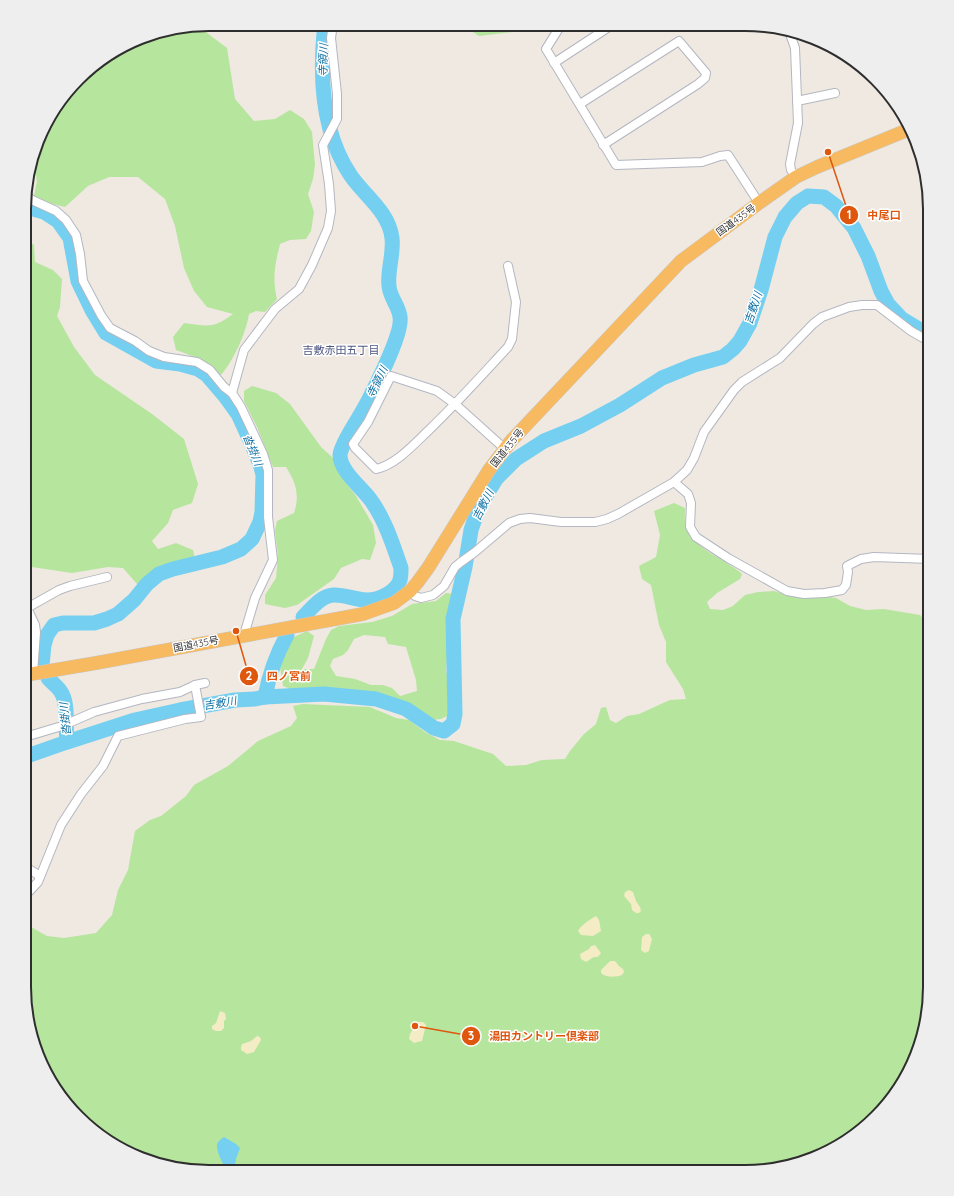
<svg xmlns="http://www.w3.org/2000/svg" width="954" height="1196" font-family="Quicksand,'Noto Sans JP',sans-serif">
	<style>
		.green { fill: #b6e59e; fill-rule: evenodd }
		.sand { fill: #f3ecc5 }
		.water { fill: #75cff0 }
		.lines { fill: none; stroke-linecap: round; stroke-linejoin: round }
		.river { stroke: #75cff0; stroke-width: 15 }
		.minor-casing { stroke: #b4b7c1; stroke-width: 10 }
		.trunk-casing { stroke: #c9c9c9; stroke-width: 14 }
		.minor { stroke: #fff; stroke-width: 8 }
		.trunk { stroke: #f8ba60; stroke-width: 13 }
		.labels { text-anchor: middle; dominant-baseline: central; stroke-width: 3; stroke-linejoin: round; paint-order: stroke }
		.street-label { font-size: 10px; fill: #2e2e2e; stroke: #fff }
		.water-label { font-size: 11px; font-style: italic; fill: #0d6fa3; stroke: #fff }
		.neighbourhood-label { font-size: 11px; fill: #4d5680; stroke: #fff }
		.rim { fill: none; stroke: #2e2e2e; stroke-width: 2 }
		.leader { fill: none; stroke: #df570e; stroke-width: 1.5 }
		.callout-dot { fill: #df570e; stroke: #fff; stroke-width: 1.5 }
		.mark-label { font-size: 12px; text-anchor: middle; font-weight: bold; fill: #fff }
		.callout-label { font-size: 11px; text-anchor: middle; font-weight: bold; fill: #df570e; stroke: #fff; stroke-width: 3; stroke-linejoin: round; paint-order: stroke }
	</style>
	<rect width="100%" height="100%" fill="#efe9e1"/>
	<!-- green -->
	<g class="green">
		<path d="M208,24l-5,6 24,18 8,51 19,22 21,-2 15,-9 14,9 8,13 3,33 -2,14 -5,15 6,18 -3,19 -5,8 -16,1 -10,4c-5,20 -8,35 -3,55l-12,13 -9,-1 -7,3c-3,19 -15,46 -28,61 -15,-14 -25,-18 -45,-25l-3,-13 11,-14c24,3 29,6 49,-9l-26,-7 -13,-16 -10,-23 -9,-42 -10,-27 -27,-22h-29l-21,9 -23,21 -13,-3 -18,-8 3,-15 -4,-19 16,-45 38,-47 63,-36z"/>
		<path d="M462,25h60l-9,7 -34,4z"/>
		<path d="M26,239l8,6 1,17 18,8 9,9 -2,28 -3,9 17,31 21,28 57,39 32,25 14,45 -6,19 -19,7 -5,13 -16,18 6,8 18,-6 17,7 2,9 -41,12 -16,14 -15,-17 -15,-1 -36,6 -47,-7z"/>
		<path d="M252,386l24,7 14,11 31,43 12,11 13,25 10,13 17,29 3,18 -6,17 -8,-1 -21,9 -7,11 -37,26 -12,3 -20,-4v-9l11,-17 2,-22 -3,-26 2,-9 17,-8c6,-18 2,-30 -8,-46h-13l-16,-40 -13,-26v-10z"/>
		<path d="M674,503l11,5c0,6 -1,16 2,21 11,23 38,29 55,45l-2,5 -23,14 -10,9 3,7 13,1 10,-4 12,-11 13,-3 16,-1 20,6 29,-1 13,2 14,8 16,4 18,-1 36,6 10,10v374l-10,47 -21,43 -62,58 -81,25h-559l-47,-10 -43,-21 -58,-62 -19,-44 -6,-48v-64l23,13 17,2 32,-5 16,-18 6,-25 10,-20 7,-39 15,-11 11,-4 25,-20 8,-11 34,-19 30,-25 33,-15 6,-8 -4,-12 10,-2 67,3 26,11 13,2 16,12 15,8 14,1 39,13 13,12 20,-1 16,-5 23,-1 5,-8 14,-17 12,-10 5,-16 5,-1 4,13 6,3 11,-7 12,-2 31,-14 16,-1 -3,-10 -17,-27v-20l-7,-17 -8,-40 -9,-6 -3,-13 17,-9 4,-22 -6,-24z"/>
		<path d="M446,593l8,1v7l-4,14 -4,55 5,27 -2,18 -8,4 -10,1 -13,-10 -17,-8 -36,-9 -32,-2 -33,2 -17,-7 -3,-19 2,-10 12,-20 13,-6 7,5 -6,22 -6,11h12l12,-30 5,-9 8,-4 33,-4 20,-6 20,-12 24,-3zM364,635l21,2 3,7 18,3 10,33 1,11 -17,5 -8,-8 -9,-3h-12l-16,-6 -19,-3 -6,-10 3,-7 10,-4 5,-5 6,-11z"/>
	</g>
	<!-- sand -->
	<g class="sand">
		<path d="M629,890l4,2 3,9 4,6 1,4 -2,2h-3l-4,-3 -1,-6 -7,-8 1,-4z"/>
		<path d="M596,916l3,4 2,11 -8,5 -12,-1 -3,-4c3,-6 11,-11 18,-15z"/>
		<path d="M646,934h3l3,5 -3,12 -4,2 -4,-3 1,-13z"/>
		<path d="M595,945l6,8 -3,4h-4l-8,5 -5,-3 -1,-5 9,-5 2,-3z"/>
		<path d="M610,961h5l4,5 4,3 1,3 -2,3c-6,2 -16,3 -21,-2v-3z"/>
		<path d="M220,1011l5,2 1,6 -2,2v7l-3,3h-5l-4,-2v-3l4,-3z"/>
		<path d="M417,1022h6l3,3 -4,16 -8,2 -5,-4 1,-5z"/>
		<path d="M257,1036l3,1 1,3 -7,12 -7,2 -6,-4v-3l1,-3 9,-3z"/>
	</g>
	<!-- water -->
	<path class="water" d="M224,1137l12,7 4,4 -4,11 -2,13h-7l-1,-2c-3,-7 -10,-18 -9,-26 1,-3 4,-5 7,-7z"/>
	<g class="lines">
		<!-- river -->
		<g class="river">
			<path d="M26,207l18,5 14,9 12,17 8,43 14,29 14,23 50,28 24,3 18,5 9,6 18,21 13,18 15,33 8,20 2,8 -1,37 -2,10 -8,17 -11,10 -19,8 -49,12 -14,5 -12,10 -13,16 -16,14 -11,5 -13,4h-31l-9,2 -7,10 -3,10 -2,20"/>
			<path d="M303,617c9,-9 18,-21 30,-22 11,-1 22,5 34,5 12,0 29,-8 33,-20 1,-4 1,-8 1,-12 -8,-23 -16,-49 -31,-69 -9,-12 -30,-28 -30,-44 1,-12 22,-41 28,-54 8,-16 35,-68 32,-84 -1,-11 -10,-19 -11,-31 -2,-15 5,-32 3,-48 -3,-26 -27,-42 -41,-62 -30,-44 -32,-100 -26,-152"/>
			<path d="M48,678c4,5 10,9 13,14 8,12 4,35 6,50"/>
			<path d="M265,697c4,-22 11,-42 22,-62"/>
			<path d="M24,757l43,-15 68,-22 45,-10 55,-10 20,-1 10,-2 59,-3 52,5 30,10 28,19 10,3 9,-7 2,-10 -2,-95 12,-52 6,-37 8,-23 17,-28 20,-20 28,-18 37,-15 39,-21 42,-27 32,-13 29,-8 10,-8 7,-8 10,-18 11,-33 14,-53 10,-20 12,-14 11,-7 16,1 12,9 18,22 14,28 13,35 7,13 14,15 23,14 5,2"/>
		</g>
		<!-- minor casing -->
		<g class="minor-casing">
			<g id="minor">
				<path d="M561,25l-15,24 70,116 86,-3 18,-6 8,-1 31,48"/>
				<path d="M790,34l5,14 3,75 -8,41 1,6 5,7"/>
				<path d="M554,63l58,-38"/>
				<path d="M797,101l38,-8"/>
				<path d="M580,104l99,-63 27,32 -1,5 -7,6 -95,61"/>
				<path d="M26,195l6,5 24,11 10,9 10,15 4,19 3,27 18,34 9,13 25,13 14,10 15,6 33,5 13,8 14,17 8,6 9,14 22,47 5,16v47l5,43 -18,38 -11,37"/>
				<path d="M232,393l12,-43 31,-41 24,-20 13,-24 16,-37 3,-17 -2,-27 -6,-39 14,-26v-25l-6,-56 2,-14"/>
				<path d="M505,449l-50,-45 -18,-13 -46,-15 -23,46 -15,22 2,4 21,21c20,-4 39,-26 54,-40 27,-26 52,-54 78,-82l4,-8 4,-37 -8,-36"/>
				<path d="M674,482l14,12 3,9 -1,24 6,10 32,21 59,33 17,3 21,-1 17,-3 4,-5 2,-13 -1,-6 14,-7 13,-2 56,2"/>
				<path d="M410,591l5,5 6,2 12,-3 11,-9 11,-19 6,-5 14,-10 34,-29 11,-4 10,-1 31,4h34l12,-3 11,-5 56,-32 13,-12 7,-12 10,-26 30,-42 8,-8 38,-24 33,-34 9,-7 27,-10 13,-2h15l34,26 19,11"/>
				<path d="M33,673l3,-41 -1,-7 -8,-17 32,-18 11,-4 37,-9"/>
				<path d="M25,737l37,-11 32,-14 48,-13 38,-7 15,-7 10,-2"/>
				<path d="M24,866l16,10"/>
				<path d="M24,897l14,-15 23,-57 20,-31 22,-28 15,-30 67,-17 16,-2 -6,-32"/>
			</g>
		</g>
		<!-- trunk casing -->
		<g class="trunk-casing">
			<path id="trunk" d="M25,675l71,-12 267,-49 31,-11 16,-12 7,-8 11,-15 61,-98 22,-29 170,-180 78,-58 37,-26 21,-10 93,-38"/>
		</g>
		<!-- minor -->
		<use href="#minor" class="minor"/>
		<!-- trunk -->
		<use href="#trunk" class="trunk"/>
	</g>
	<g class="labels">
		<!-- street labels -->
		<g class="street-label">
			<text transform="translate(736 220) rotate(-36)">国道435号</text>
			<text transform="translate(507 448) rotate(-51)">国道435号</text>
			<text transform="translate(196 644) rotate(-11)">国道435号</text>
		</g>
		<!-- water labels -->
		<g class="water-label">
			<text transform="translate(323 60) rotate(-88)">寺領川</text>
			<text transform="translate(753 308) rotate(-71)">吉敷川</text>
			<text transform="translate(377 382) rotate(-64)">寺領川</text>
			<text transform="translate(253 450) rotate(68)">沓掛川</text>
			<text transform="translate(483 505) rotate(-63)">吉敷川</text>
			<text transform="translate(220 703) rotate(-9)">吉敷川</text>
			<text transform="translate(65 719) rotate(-95)">沓掛川</text>
		</g>
		<!-- neighbourhood labels -->
		<g class="neighbourhood-label">
			<text x="341" y="350">吉敷赤田五丁目</text>
		</g>
	</g>
	<!-- crop -->
	<path d="M0 0H954V1196H0ZM209 31H745A178 178 0 0 1 923 209V987A178 178 0 0 1 745 1165H209A178 178 0 0 1 31 987V209A178 178 0 0 1 209 31Z" fill="#eee" fill-rule="evenodd"/>
	<path class="rim" d="M209 31H745A178 178 0 0 1 923 209V987A178 178 0 0 1 745 1165H209A178 178 0 0 1 31 987V209A178 178 0 0 1 209 31Z"/>
	<!-- callouts -->
	<path class="leader" d="M828 152L849 215M236 631L249 676M415 1026L471 1036"/>
	<g class="callout-dot">
		<circle cx="828" cy="152" r="4"/>
		<circle cx="236" cy="631" r="4"/>
		<circle cx="415" cy="1026" r="4"/>
		<circle cx="849" cy="215" r="10"/>
		<circle cx="249" cy="676" r="10"/>
		<circle cx="471" cy="1036" r="10"/>
	</g>
	<g class="mark-label">
		<text x="849" y="219">1</text>
		<text x="249" y="680">2</text>
		<text x="471" y="1040">3</text>
	</g>
	<g class="callout-label">
		<text x="884" y="219">中尾口</text>
		<text x="289" y="680">四ノ宮前</text>
		<text x="544" y="1040">湯田カントリー倶楽部</text>
	</g>
</svg>
